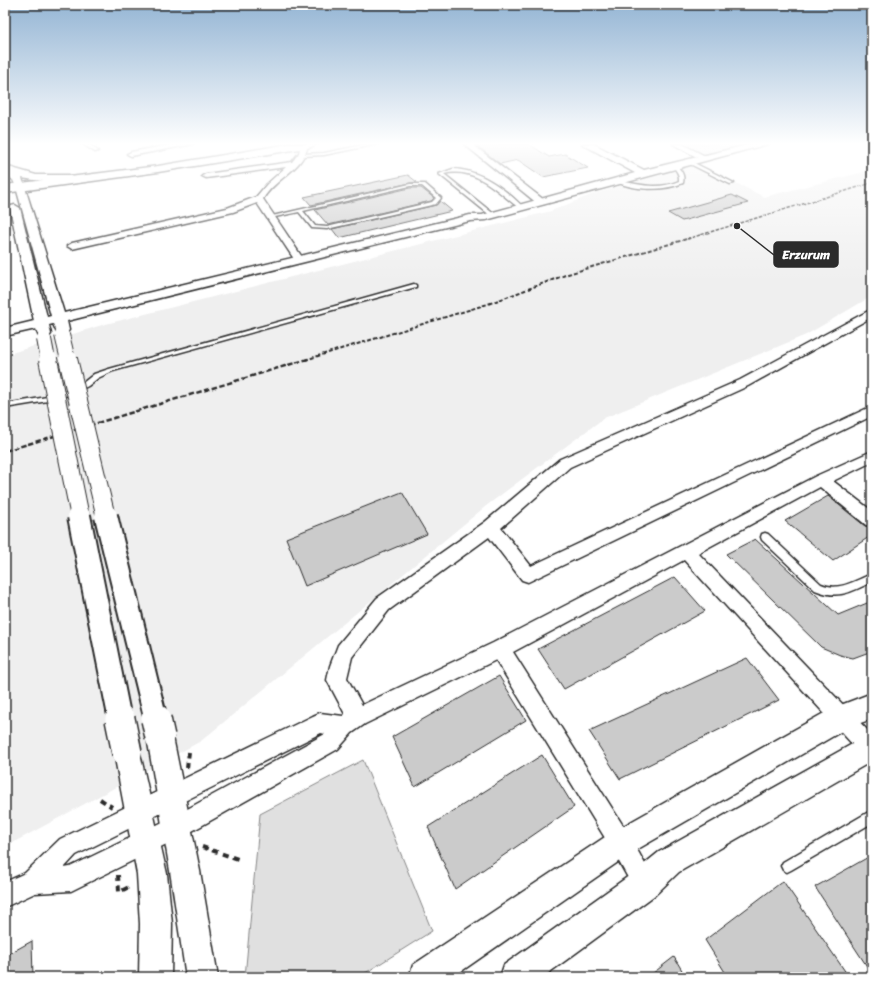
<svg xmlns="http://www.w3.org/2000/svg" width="877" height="982" font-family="Sriracha,sans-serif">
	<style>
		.built { fill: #efefef }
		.green { fill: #e0e0e0; stroke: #868686 }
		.building { fill: #cbcbcb; stroke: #2b2b2b }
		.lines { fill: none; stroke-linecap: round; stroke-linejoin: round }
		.service-casing { stroke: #2b2b2b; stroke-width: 3 }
		.minor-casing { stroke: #2b2b2b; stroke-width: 3 }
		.tertiary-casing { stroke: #2b2b2b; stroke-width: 3 }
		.secondary-casing { stroke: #2b2b2b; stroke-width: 3 }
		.path { stroke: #2b2b2b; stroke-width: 4; stroke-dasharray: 6 4.5; stroke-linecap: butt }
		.service { fill: #fff; fill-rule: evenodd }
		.minor { fill: #fff; fill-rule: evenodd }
		.tertiary { fill: #fff; fill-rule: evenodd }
		.secondary { fill: #fff; fill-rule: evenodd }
		.rail-far2 { stroke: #2b2b2b; stroke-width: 1.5; stroke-dasharray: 3.5 1.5; stroke-linecap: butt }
		.rail-far1 { stroke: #2b2b2b; stroke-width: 2; stroke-dasharray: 4 2; stroke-linecap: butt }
		.rail { stroke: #2b2b2b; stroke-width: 2.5; stroke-dasharray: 5.5 2.5; stroke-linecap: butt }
		.tertiary-bridge-far3-casing { stroke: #2b2b2b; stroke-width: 16; stroke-linecap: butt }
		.tertiary-bridge-far2-casing { stroke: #2b2b2b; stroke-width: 20; stroke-linecap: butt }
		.tertiary-bridge-far1-casing { stroke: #2b2b2b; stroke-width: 26; stroke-linecap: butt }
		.tertiary-bridge-casing { stroke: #2b2b2b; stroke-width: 32; stroke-linecap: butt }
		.tertiary-bridge-far3 { stroke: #fff; stroke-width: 14 }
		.tertiary-bridge-far2 { stroke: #fff; stroke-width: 18 }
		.tertiary-bridge-far1 { stroke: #fff; stroke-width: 22 }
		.tertiary-bridge { stroke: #fff; stroke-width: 29 }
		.leader { fill: none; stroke: #2b2b2b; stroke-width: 1.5 }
		.callout-dot { fill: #2b2b2b; stroke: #fff; stroke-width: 1.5 }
		.callout { fill: #2b2b2b; stroke: #2b2b2b; stroke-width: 1.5 }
		.callout-label { font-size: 13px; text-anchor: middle; font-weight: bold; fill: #fff }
	</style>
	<rect width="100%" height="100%" fill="#fff"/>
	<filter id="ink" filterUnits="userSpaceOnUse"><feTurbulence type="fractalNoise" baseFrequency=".025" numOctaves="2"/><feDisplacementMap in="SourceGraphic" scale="8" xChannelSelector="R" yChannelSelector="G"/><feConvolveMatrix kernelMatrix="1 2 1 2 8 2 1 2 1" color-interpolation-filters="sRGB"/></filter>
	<g filter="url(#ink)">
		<!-- built -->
		<path class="built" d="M698,164l66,33 108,-27v126l-66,39 -202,83 -118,88 -285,235 -196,106v-492l97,-30 449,-114 45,-18z"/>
		<!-- green -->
		<g class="green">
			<path d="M680,144h69l-48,11z"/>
			<path d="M363,760l69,171 -73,46h-114l15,-163z"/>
		</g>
		<!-- building -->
		<g class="building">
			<path d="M475,144h54l20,13 16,-3 23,14 -45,9 -25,-17 -18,4z"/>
			<path d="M408,175l9,7 -7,1 -99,22 -7,-8z"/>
			<path d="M410,188h11l13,10 -3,3 -103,24 -13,-15z"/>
			<path d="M732,195l16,8 -66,18 -14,-8z"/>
			<path d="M440,201l12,10 -113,27 -7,-9 104,-24z"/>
			<path d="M402,492l25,42 -122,52 -19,-48z"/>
			<path d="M828,496l37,30 7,1v8l-39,26 -48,-40z"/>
			<path d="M755,539l83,76 34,-14v50l-19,7 -13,-3 -19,-8 -95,-93z"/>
			<path d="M675,577l30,34 -141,78 -26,-40z"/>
			<path d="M747,658l32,42 -159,79 -31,-48z"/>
			<path d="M499,676l27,44 -111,67 -23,-50z"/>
			<path d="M542,755l32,52 -119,82 -27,-62z"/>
			<path d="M872,855v119l-57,-87z"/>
			<path d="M783,881l66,96h-121l-23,-37z"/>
			<path d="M32,941l1,36h-28v-21z"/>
			<path d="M674,957l12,20h-38z"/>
		</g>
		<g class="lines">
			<!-- service casing -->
			<g class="service-casing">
				<g id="service">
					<path d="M83,144h5l10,7 -3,1z"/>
					<path d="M368,144h10l-54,11 -22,1 -2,-1 2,-1 22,-1z"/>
					<path d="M688,161h2l44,22 -4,1 -42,-21z"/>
					<path d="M673,164h2c6,6 10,11 8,19 -19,8 -50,8 -68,-2l2,-1c21,5 42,10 62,1 1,-9 -5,-11 -6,-17z"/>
					<path d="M453,169c27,1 51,19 70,38l-4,1c-22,-17 -44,-42 -75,-34l51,41 -4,1 -52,-42z"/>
					<path d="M410,184h15l16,14 -5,6 -109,25 -15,-1 -13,-16 -29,6 -2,-1zM410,186h12l14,12 -4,4 -105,25 -12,-1 -12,-15z"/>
					<path d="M414,284l2,1v2l-303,84 -15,7 -10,8 -16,8 -24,7 -43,7v-4l42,-7 21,-7 16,-8 10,-8 15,-5z"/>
					<path d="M765,533l3,1 53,50c19,8 34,-4 51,-10v8c-22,10 -33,18 -57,8l-53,-50 -1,-3 1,-3z"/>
					<path d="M872,810v13l-81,47 -4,2 -4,-2 -2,-4 2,-4z"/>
				</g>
			</g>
			<!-- minor casing -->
			<g class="minor-casing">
				<g id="minor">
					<path d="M175,144h18l-62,12 -4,-2 4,-2z"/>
					<path d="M301,144l7,1c-5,25 -33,33 -45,54l41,61 -2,2h-6l-39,-59 -24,9 -161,37 -5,-3 5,-3 155,-35 29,-11 11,-13 19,-17 -80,11 -4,-2 4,-2 86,-12 7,-9z"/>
					<path d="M464,144h8l72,56v4h-6z"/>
					<path d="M673,144h9l27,14 -7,2z"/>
					<path d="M872,309v8l-124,69 -178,81 -69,61 30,38 341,-160v10l-344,166 -6,-2 -33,-43 -100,73 -37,47 -5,21 15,27 131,-62 323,-167 56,-25v11l-39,19 39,30v15l-6,-1 -46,-38 -122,66 174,182v26l-7,-3 -181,-198 -171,92 116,183 27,49 -4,8 -8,4 -8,-4 -23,-41 -117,-191 -131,64 -13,9 -14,16 -153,86 -106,52 -8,4 -36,2 -30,14v-25l20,-9 35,-34 253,-123 7,-3 23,3 2,-2 -18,-34 3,-14 8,-21 39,-47 108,-76 75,-63 180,-79zM321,733l4,1 -156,85 -99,48 -6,1 12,-13z"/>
				</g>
			</g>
			<!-- tertiary casing -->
			<g class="tertiary-casing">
				<g id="tertiary">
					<path d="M582,144h12l50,26 107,-26h17l-282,76 -16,1 -403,100 2,9 -2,3h-10l-4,-9 -4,1 2,9 -2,3h-10l-3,-8 -31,7v-8l29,-7 -24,-113 1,-2 4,-1 5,3 27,109 4,-1 -35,-129 -3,-7 -8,-6v-8l31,9h33l5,3c-7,7 -42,2 -52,0l42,135 406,-98h12l153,-42z"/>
					<path d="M872,693v26l-23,8 -218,126 -178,124h-44l4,-12 198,-132 222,-125z"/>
					<path d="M160,724l9,4 4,9 27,134 18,106h-32l-16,-106 -23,-134 4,-9z"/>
					<path d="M872,733v28l-193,111 -24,23 -112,82h-43l4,-12 129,-92 26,-21z"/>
					<path d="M127,740l9,4 4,9 27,121 5,50 -1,53h-32l1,-53 -3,-50 -23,-121 4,-9z"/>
				</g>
			</g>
			<!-- secondary casing -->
			<g class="secondary-casing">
				<path id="secondary" d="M289,144h27l-5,3 -153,25 -153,21v-8l153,-19z"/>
			</g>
			<!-- path -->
			<g class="path">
				<path d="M187,768l2,-16"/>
				<path d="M100,799l12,8"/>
				<path d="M202,847l39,13"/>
				<path d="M118,875l1,17 12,-6"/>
			</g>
			<!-- service -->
			<use href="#service" class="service"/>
			<!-- minor -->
			<use href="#minor" class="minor"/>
			<!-- tertiary -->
			<use href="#tertiary" class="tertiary"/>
			<!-- secondary -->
			<use href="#secondary" class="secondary"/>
			<!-- rail-far2 -->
			<path class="rail-far2" d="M687,239l185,-56"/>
			<!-- rail-far1 -->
			<path class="rail-far1" d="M305,360l183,-56 80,-30 122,-36"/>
			<!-- rail -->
			<path class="rail" d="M5,451l303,-92"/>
			<!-- tertiary-bridge-far3 casing -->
			<g class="tertiary-bridge-far3-casing">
				<g id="tertiary-bridge-far3">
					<path d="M62,335l6,25"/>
					<path d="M44,339l4,21"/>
				</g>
			</g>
			<!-- tertiary-bridge-far2 casing -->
			<g class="tertiary-bridge-far2-casing">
				<g id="tertiary-bridge-far2">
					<path d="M48,359l32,158"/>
					<path d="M68,359l38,158"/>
				</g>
			</g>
			<!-- tertiary-bridge-far1 casing -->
			<g class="tertiary-bridge-far1-casing">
				<g id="tertiary-bridge-far1">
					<path d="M79,516l41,204"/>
					<path d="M106,516l50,204"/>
				</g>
			</g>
			<!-- tertiary-bridge casing -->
			<g class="tertiary-bridge-casing">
				<g id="tertiary-bridge">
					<path d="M120,719l7,34"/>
					<path d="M156,719l4,18"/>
				</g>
			</g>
			<!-- tertiary-bridge-far3 -->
			<use href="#tertiary-bridge-far3" class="tertiary-bridge-far3"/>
			<!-- tertiary-bridge-far2 -->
			<use href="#tertiary-bridge-far2" class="tertiary-bridge-far2"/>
			<!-- tertiary-bridge-far1 -->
			<use href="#tertiary-bridge-far1" class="tertiary-bridge-far1"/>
			<!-- tertiary-bridge -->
			<use href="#tertiary-bridge" class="tertiary-bridge"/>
		</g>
	</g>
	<!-- sky -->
	<linearGradient id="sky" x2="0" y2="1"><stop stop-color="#94b5d4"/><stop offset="0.51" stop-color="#fff"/><stop offset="1" stop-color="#fff" stop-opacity="0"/></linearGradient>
	<rect width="877" height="282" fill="url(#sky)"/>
	<!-- callouts -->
	<path class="leader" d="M737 226L774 255"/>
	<circle class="callout-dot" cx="737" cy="226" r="4"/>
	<rect class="callout" x="774" y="242" width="64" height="25" rx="4"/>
	<g class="callout-label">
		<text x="806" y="259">Erzurum</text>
	</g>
	<!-- margin -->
	<rect width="877" height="982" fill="none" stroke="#fff" stroke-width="20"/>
	<rect x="10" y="10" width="857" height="962" fill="none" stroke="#2b2b2b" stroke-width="1.5" filter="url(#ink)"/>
</svg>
